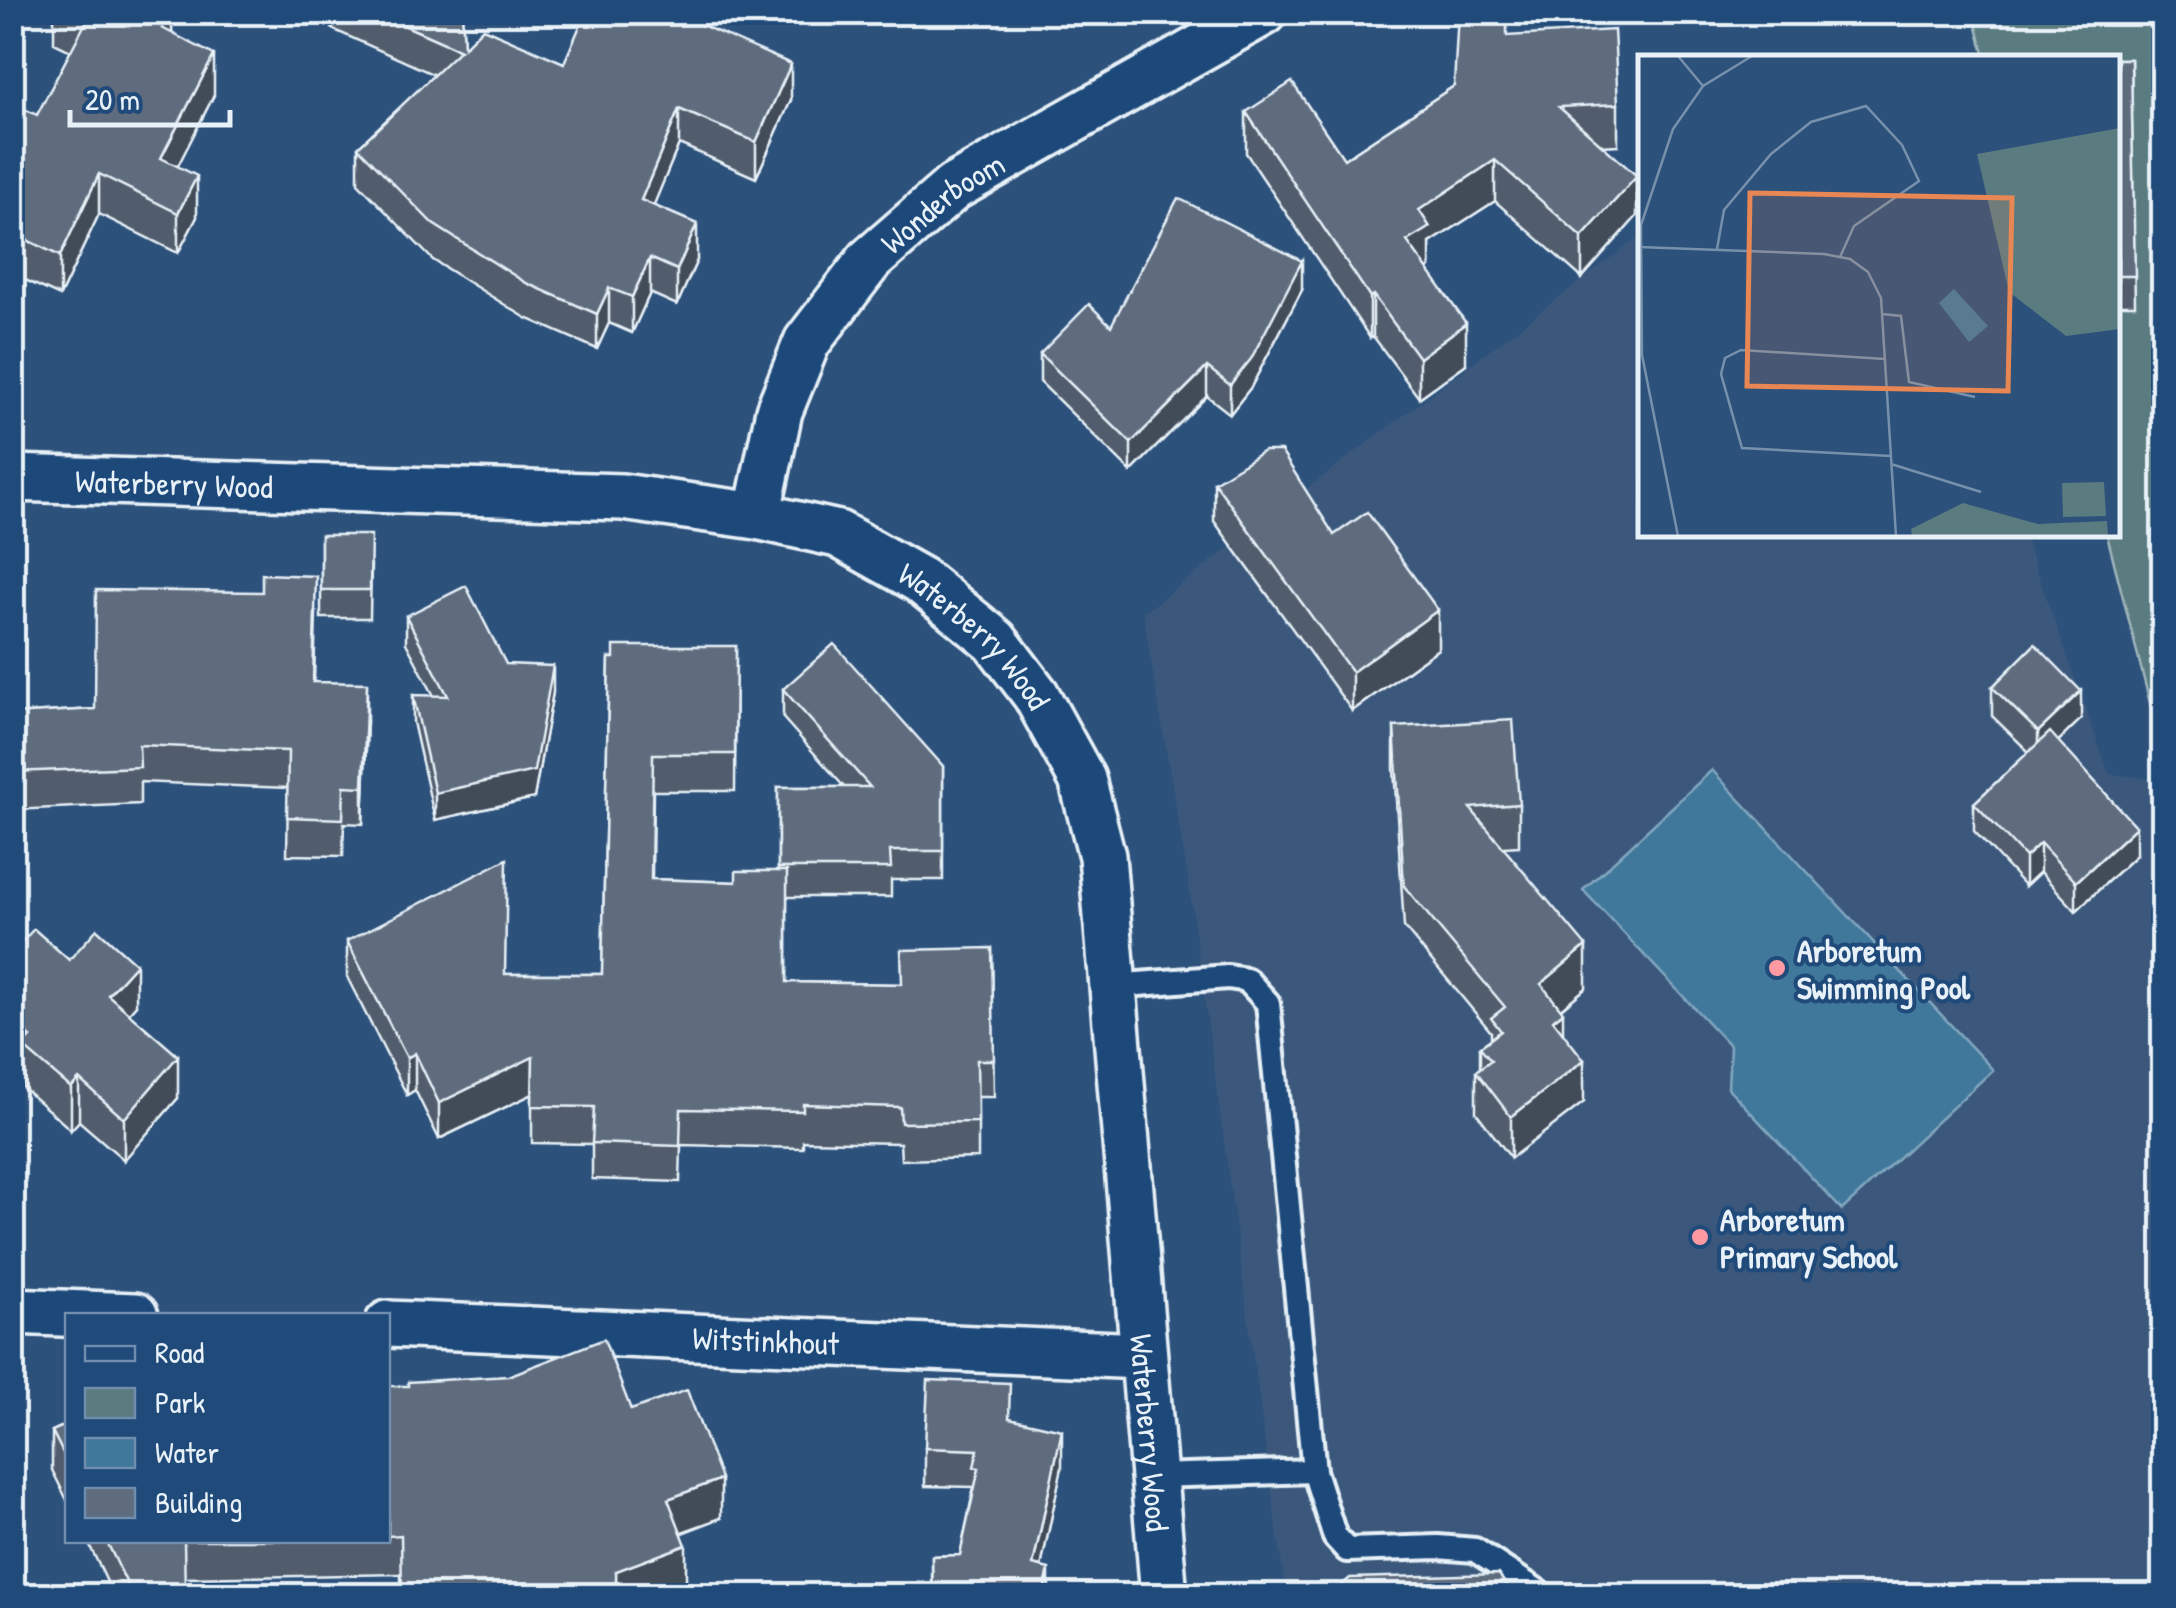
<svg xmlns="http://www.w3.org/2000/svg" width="2176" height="1608" font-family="'Patrick Hand',sans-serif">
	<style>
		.built { fill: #3b597c }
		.green { fill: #5a7b80; stroke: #a1b6bc; stroke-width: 2.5 }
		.water { fill: #40789b; stroke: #83a8c0; stroke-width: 2.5 }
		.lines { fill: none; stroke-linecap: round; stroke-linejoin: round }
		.lane-casing { stroke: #e8f1f8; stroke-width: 30 }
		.street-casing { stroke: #e8f1f8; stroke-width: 52 }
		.lane { stroke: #1f4a7a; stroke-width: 22 }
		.street { stroke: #1f4a7a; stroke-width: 45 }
		.wall { fill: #515d6c; stroke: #e8f1f8; stroke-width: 2.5 }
		.shaded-wall { fill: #424c58; stroke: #e8f1f8; stroke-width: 2.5 }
		.building { fill: #5e6c7e; stroke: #e8f1f8; stroke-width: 2.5 }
		.poi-dot { fill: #ff9aa2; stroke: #1f4a7a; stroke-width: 4 }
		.labels { text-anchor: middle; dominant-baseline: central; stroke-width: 8; stroke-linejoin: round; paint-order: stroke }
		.street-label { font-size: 32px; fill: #e8f1f8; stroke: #1f4a7a }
		.poi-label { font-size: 32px; font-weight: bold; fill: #e8f1f8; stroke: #1f4a7a; text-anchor: start }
		.inset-road { fill: none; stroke: #7791ad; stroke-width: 2.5 }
		.view { fill: #e88753; fill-opacity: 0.15; stroke: #e88753; stroke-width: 5 }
		.inset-edge { fill: none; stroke: #e8f1f8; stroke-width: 5 }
	</style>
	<rect width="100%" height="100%" fill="#2c517b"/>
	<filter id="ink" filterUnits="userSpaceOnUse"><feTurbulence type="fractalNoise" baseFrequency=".01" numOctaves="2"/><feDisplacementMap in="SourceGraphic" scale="20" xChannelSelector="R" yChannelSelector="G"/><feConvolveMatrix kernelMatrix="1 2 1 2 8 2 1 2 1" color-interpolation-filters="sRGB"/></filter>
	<g filter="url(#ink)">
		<!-- built -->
		<path class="built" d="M1641,235v300h383l85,239 54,6v815h-877l-98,-716 -45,-266z"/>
		<!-- green -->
		<path class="green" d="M1973,13h190v741l-56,-219h11v-477l-133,-1z"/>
		<!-- water -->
		<path class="water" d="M1712,770l281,300 -151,140 -114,-122 2,-42 -147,-156z"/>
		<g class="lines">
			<!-- lane casing -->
			<g class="lane-casing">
				<g id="lane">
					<path d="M1113,986l115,-9 19,3 21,23 46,468 21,66 12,13 91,-3 37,3 70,46"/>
					<path d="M1155,1476l159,-5"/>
				</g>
			</g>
			<!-- street casing -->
			<g class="street-casing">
				<g id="street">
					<path id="s1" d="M12,478l610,19 135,19 81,18 82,46 75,61 41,54 46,84 20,77 62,740"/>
					<path id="s2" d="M757,516l22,-105 28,-69 63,-82 84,-73 310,-175"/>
					<path d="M12,1311l123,5"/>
					<path id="s3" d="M388,1324l755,32"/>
				</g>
			</g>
			<!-- lane -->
			<use href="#lane" class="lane"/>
			<!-- street -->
			<use href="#street" class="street"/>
		</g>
		<!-- wall -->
		<g class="wall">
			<path d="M54,12h118v21l42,62 -37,72 20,50 -19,36 -79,-39 -39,82 -48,-22v-170l25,11 34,-64 -17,-8z"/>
			<path d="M332,12h130l2,35 327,53 -35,78 -77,-34 -26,62 44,54 -20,45 -27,-12 -18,40 -23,-10 -12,26 -71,-31 -93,-58 -75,-77v-36l77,-72 -103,-46z"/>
			<path d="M1508,36l110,68v41l-16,1 35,70 -55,62 -87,-77 -65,42v24l-3,2 39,95 -47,34 -46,-62 -3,2 -124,-185v-41l98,47 110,-73z"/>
			<path d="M2118,59h13l4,246h-17z"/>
			<path d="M1302,290l-51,97 -21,27 -23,-18 -76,76 -91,-90v-28l71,-28z"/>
			<path d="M1214,482l120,53 104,114 -86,62 -138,-190z"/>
			<path d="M321,535l50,29 -1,54h-49z"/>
			<path d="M316,613l-2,69 53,39 -4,103 -19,-1 -1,33 -56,-1 1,-67 -148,-6v22l-128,6v-96l83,-5z"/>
			<path d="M406,616l100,48 47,28 -19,106 -99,22 -22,-98v-27l21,1 -28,-53z"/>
			<path d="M736,646l-1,145h-82l-1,88 84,3 42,-11v-84h66l-61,-69v-29l160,77v114h-52v17h-104v85l114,2 91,-36 2,149h-16v61l-77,2 -1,-17 -97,-2v7l-122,-3 -1,37 -88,-3v-35l-60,-1v-49l-93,45 -24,-49 -8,5 -60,-118v-36l159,33h96l7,-316z"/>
			<path d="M1992,687l89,32 -23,22 78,114 -60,56 -36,-39 -15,14 -51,-55v-28l55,-51 -37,-36z"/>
			<path d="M1394,727l125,77v42l-16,1 83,141 -25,21 2,24 21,69 -73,56 -35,-46v-41l4,-3v-21l11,-8v-7l-87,-105 -10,-158z"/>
			<path d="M12,952l57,8 67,45 -7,8 49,85 -54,62 -45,-39 -8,9 -49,-43v-16l-10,-9z"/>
			<path d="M388,1386l243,24 90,108 -39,15 4,50 -32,13h-253v-22l-217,4 1,18 -74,-6 -24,-50h301z"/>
			<path d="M1010,1418l52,49 -21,100 8,29h-117v-40l28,-1 14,-68 -49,-1v-38z"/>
			<path d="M68,1424v78l-16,-32v-39z"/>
		</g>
		<!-- shaded-wall -->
		<g class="shaded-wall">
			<path d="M170,12h2v37l-10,-21z"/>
			<path d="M214,55v40l-53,104v-41z"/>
			<path d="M791,64v36l-35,78v-36z"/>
			<path d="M679,109v35l-38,92v-36z"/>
			<path d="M1495,160v41l-65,42v24l-23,15v-41l12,-31z"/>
			<path d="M99,174v40l-39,82v-40z"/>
			<path d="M197,176v41l-19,36v-40z"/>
			<path d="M1637,176v40l-55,62v-41z"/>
			<path d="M697,224v36l-20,45v-35z"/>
			<path d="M650,258v35l-18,40v-36z"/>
			<path d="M1302,261v29l-51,97 -21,27v-29z"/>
			<path d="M609,288v35l-12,26v-35z"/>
			<path d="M1373,295v41l-3,2v-41z"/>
			<path d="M1466,323v41l-47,34v-40z"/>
			<path d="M1207,367v29l-76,76v-29z"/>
			<path d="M1438,610v39l-86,62v-39z"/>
			<path d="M553,666v26l-19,106 -99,22v-27z"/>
			<path d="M367,683v38l-4,103v-37z"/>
			<path d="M2081,691v28l-43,42v-29z"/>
			<path d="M2136,827v28l-60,56v-29z"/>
			<path d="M2040,843v29l-15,14v-29z"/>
			<path d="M1586,946v42l-45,37v-41z"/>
			<path d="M136,964v41l-28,32v-42z"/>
			<path d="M1563,1012v41l-10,-33z"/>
			<path d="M415,1053v37l-8,5v-37z"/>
			<path d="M178,1056v42l-54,62v-41z"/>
			<path d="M533,1057v37l-94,45v-36z"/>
			<path d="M1584,1060v42l-73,56v-41z"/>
			<path d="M79,1079v42l-8,9v-42z"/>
			<path d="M1062,1430v37l-27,129 -2,-31z"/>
			<path d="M721,1479v39l-53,19v-38z"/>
			<path d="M686,1545v38l-32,13h-38v-25z"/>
			<path d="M1049,1569v27h-6z"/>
		</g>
		<!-- building -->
		<g class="building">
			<path d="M73,12h97l-8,16 52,27 -53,103 36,18 -19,37 -79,-39 -39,82 -48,-23v-129l25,11 50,-95z"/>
			<path d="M374,12h88l2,35 19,-19 81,35 22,-51h86l119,52 -35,78 -77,-33 -38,91 56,24 -20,46 -27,-12 -18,39 -23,-9 -12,26 -71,-31 -93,-59 -75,-77 102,-97z"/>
			<path d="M1458,12h49v24l107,-6 4,74 -59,3 78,69 -55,61 -87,-77 -76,50 11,17 -23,14 59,82 -47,35 -46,-63 -3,2 -124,-185 46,-30 52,77 110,-73z"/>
			<path d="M2118,59h13l4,217h-17z"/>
			<path d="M1178,198l124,63 -51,98 -21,26 -23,-18 -76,76 -91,-89 49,-50 22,22z"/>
			<path d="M1264,451h17l53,84 33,-23 71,98 -86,62 -138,-190z"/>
			<path d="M321,535h50l-1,55h-49z"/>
			<path d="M262,574l54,2 -3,106 54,1 -4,104 -19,-1 -1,33 -56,-2 1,-66 -149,-6 1,22 -128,5v-58l83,-5 1,-119 166,2z"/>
			<path d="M466,586l40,78 47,2 -19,105 -99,22 -22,-98 35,1 -42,-80z"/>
			<path d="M834,644l109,122v85h-53l1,17h-113v-81h92l-87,-98z"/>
			<path d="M2035,644l46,47 -43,41 -46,-45z"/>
			<path d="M614,646h122l-1,108h-82l-2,125 85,3v-11h51v111l115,2 -1,-34 91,-2 2,112h-17l1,62 -77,1 -1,-16 -97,-3v7l-122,-2 -1,37 -88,-3 2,-36 -62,-1 1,-49 -94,46 -24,-50 -8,5 -60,-117 160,-82 -2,115h97l7,-316h5z"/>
			<path d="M1513,720l6,84 -49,4 116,138 -45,38 22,28 -10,8 31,40 -73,57 -35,-46 15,-11 -11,-13 21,-16 -10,-13 14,-11 -101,-121 -10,-159z"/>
			<path d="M2050,732l86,95 -60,55 -36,-39 -15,14 -51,-54z"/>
			<path d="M34,929l35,31 28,-31 39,35 -28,31 70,61 -54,63 -45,-40 -8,9 -49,-42 9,-9 -19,-16v-69z"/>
			<path d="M604,1339l27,71 56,-20 34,89 -53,20 18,46 -70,26v25h-214l-1,-61 -13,1v-150h20v-4l100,-6z"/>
			<path d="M928,1380l82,3 -1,35 53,12 -29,135 16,4 -6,27h-110l-1,-40 28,-1 19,-87 -5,-1 4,-17 -53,-2z"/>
			<path d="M68,1424v39l-16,-32z"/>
			<path d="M106,1540h78l1,56h-97v-5l42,-1z"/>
			<path d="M1499,1574l11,18 1,4h-182l21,-18z"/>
		</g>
	</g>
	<!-- markers -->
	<g class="poi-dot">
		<circle cx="1777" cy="968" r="10"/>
		<circle cx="1700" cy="1237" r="10"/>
	</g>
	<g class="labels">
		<!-- street labels -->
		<g class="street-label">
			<text stroke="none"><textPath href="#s2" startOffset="378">Wonderboom</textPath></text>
			<text stroke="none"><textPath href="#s1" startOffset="162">Waterberry Wood</textPath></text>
			<text stroke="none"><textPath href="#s1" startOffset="1002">Waterberry Wood</textPath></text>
			<text stroke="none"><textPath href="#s3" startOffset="378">Witstinkhout</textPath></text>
			<text stroke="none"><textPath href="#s1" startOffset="1842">Waterberry Wood</textPath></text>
		</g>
		<!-- poi labels -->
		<g class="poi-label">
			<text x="1797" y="950">Arboretum<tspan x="1797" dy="37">Swimming Pool</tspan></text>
			<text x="1720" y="1219">Arboretum<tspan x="1720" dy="37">Primary School</tspan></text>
		</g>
	</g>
	<!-- overview -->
	<g transform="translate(1638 55)">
		<rect width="482" height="482" fill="#2c517b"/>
		<path d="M482,73v201l-54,7 -57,-44 -32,-138zM466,427l2,34 -43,1 -1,-34zM325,448l75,21 69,-3 1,15h-196l-1,-7z" fill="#5a7b80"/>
		<path d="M316,234l34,37 -19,16 -30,-39z" fill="#40789b"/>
		<path class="inset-road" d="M40,1l25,30M1,192l185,7 26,5 18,13 13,26 15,238M79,194l7,-39 47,-56 40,-32 55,-16 36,39 17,36 -65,45 -14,31M244,259l19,2 8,66 66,15M247,304l-144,-9 -16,8 -4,16 21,74 149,8M253,409l90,28M40,481l-36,-181 -1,-130 32,-96 30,-43 49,-30"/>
		<path class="view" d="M112,138l262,5 -4,193 -261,-5z"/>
		<rect width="482" height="482" class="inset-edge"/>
	</g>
	<!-- margin -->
	<rect width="2176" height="1608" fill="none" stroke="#1f4a7a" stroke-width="50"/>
	<rect x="25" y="25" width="2126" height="1558" fill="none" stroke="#e8f1f8" stroke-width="4" filter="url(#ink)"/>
	<!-- legend -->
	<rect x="65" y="1313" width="325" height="230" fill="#1f4a7a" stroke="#6f8dac" stroke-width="2.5"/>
	<rect x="85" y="1346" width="50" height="15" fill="#1f4a7a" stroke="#6f8dac" stroke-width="2.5"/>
	<text x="155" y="1363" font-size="30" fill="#e8f1f8">Road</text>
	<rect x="85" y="1388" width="50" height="30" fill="#5a7b80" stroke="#6f8dac" stroke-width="2.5"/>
	<text x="155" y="1413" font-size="30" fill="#e8f1f8">Park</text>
	<rect x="85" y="1438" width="50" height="30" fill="#40789b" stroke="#6f8dac" stroke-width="2.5"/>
	<text x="155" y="1463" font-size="30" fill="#e8f1f8">Water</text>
	<rect x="85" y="1488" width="50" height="30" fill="#5e6c7e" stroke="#6f8dac" stroke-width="2.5"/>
	<text x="155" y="1513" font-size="30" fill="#e8f1f8">Building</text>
	<!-- scale -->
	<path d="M70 110v15h160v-15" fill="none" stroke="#e8f1f8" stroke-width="5"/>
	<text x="85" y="110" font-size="30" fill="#e8f1f8" stroke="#1f4a7a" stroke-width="8" paint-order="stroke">20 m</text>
</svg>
